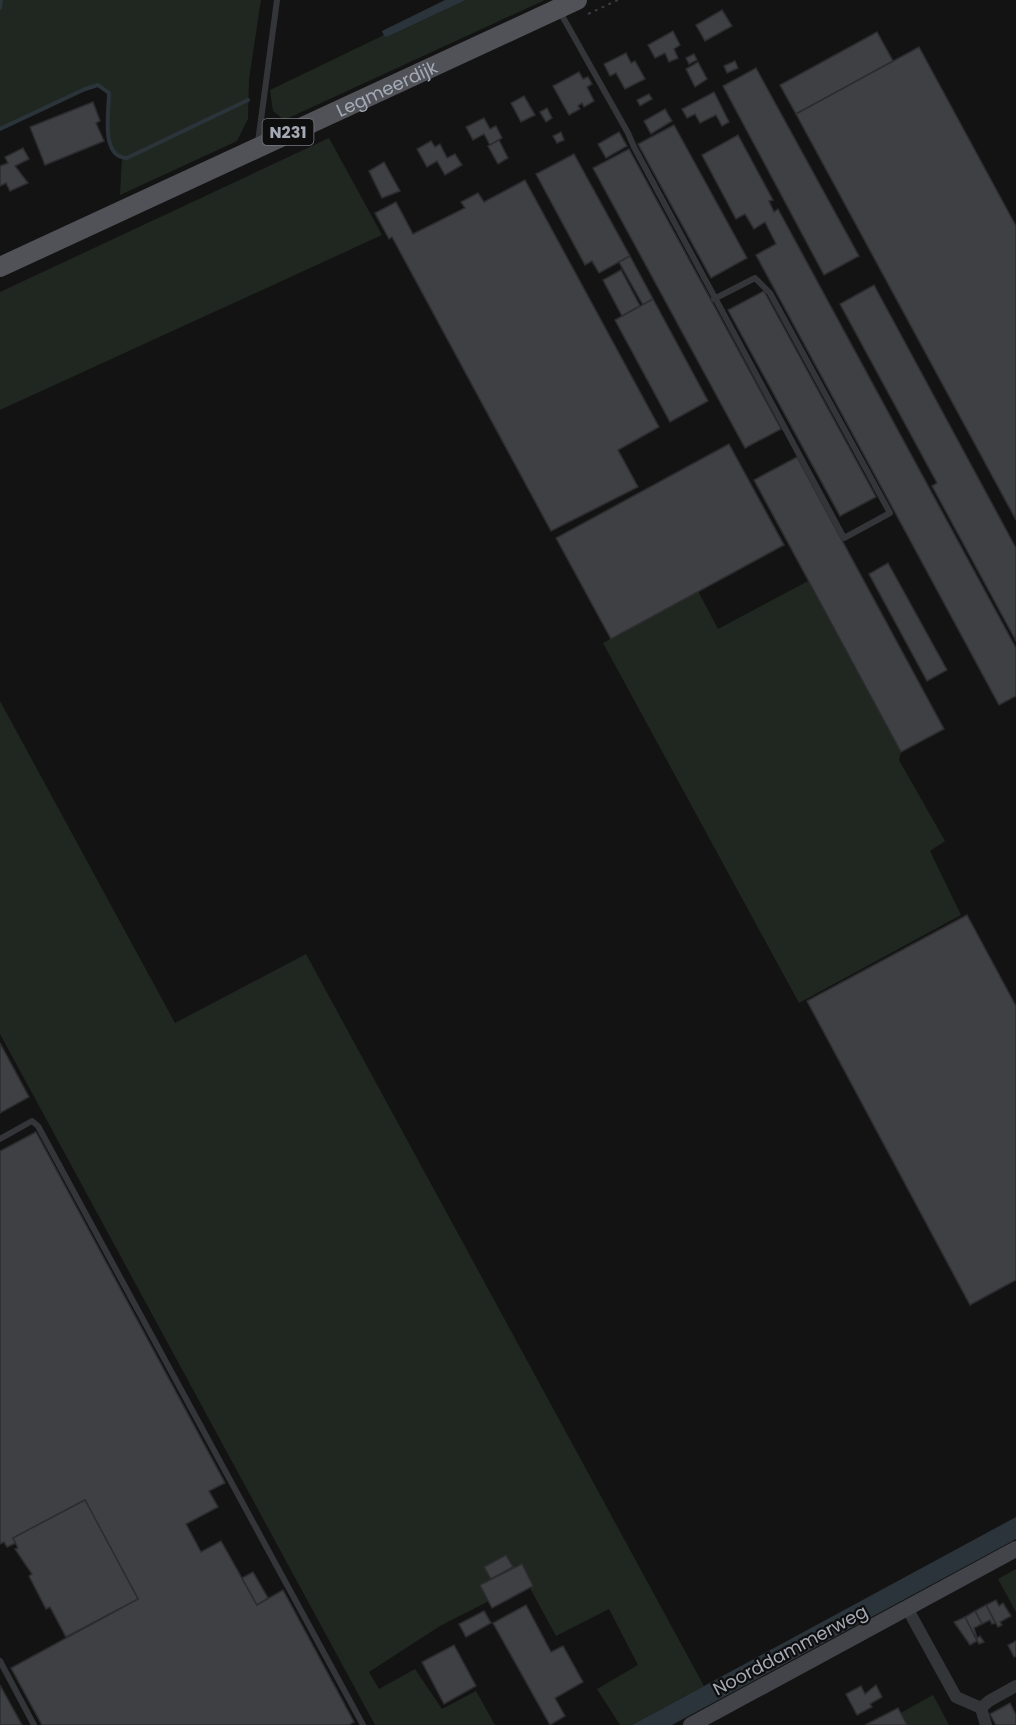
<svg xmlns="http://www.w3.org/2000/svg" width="1016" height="1725" font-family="Poppins,sans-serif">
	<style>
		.green { fill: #1f2720 }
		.water { fill: #2b343a }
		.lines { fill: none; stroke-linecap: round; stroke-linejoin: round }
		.stream { stroke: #2b343a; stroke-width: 4 }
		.building { fill: #3f4044; stroke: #2d2d30; stroke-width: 1.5 }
		.path { stroke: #3a3c40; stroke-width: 2; stroke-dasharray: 3 4.5; stroke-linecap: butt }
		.lane { stroke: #343539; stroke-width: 6 }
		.street { stroke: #343539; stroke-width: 12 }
		.secondary { stroke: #424449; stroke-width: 16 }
		.primary { stroke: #505258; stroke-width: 20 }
		.labels { text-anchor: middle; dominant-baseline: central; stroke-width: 4.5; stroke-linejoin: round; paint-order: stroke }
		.shield { fill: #0e0e0f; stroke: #777b83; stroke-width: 1.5 }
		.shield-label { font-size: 16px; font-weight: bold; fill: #a4aab5 }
		.street-label { font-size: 18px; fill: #a4aab5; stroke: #0e0e0f }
	</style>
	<rect width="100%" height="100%" fill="#131314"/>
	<!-- green -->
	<g class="green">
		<path d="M0,0h261l-12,79 -1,40 -11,22 -117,54 2,-37c-21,-9 -13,-45 -13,-64 -8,-10 -13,-8 -24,-5l-85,40z"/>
		<path d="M466,0h79l-261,120 -11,-9 -3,-21 114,-55 3,2z"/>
		<path d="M329,138l53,97 -382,175v-118z"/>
		<path d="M808,581l93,171 -2,8 46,81 -15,10 31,64 -162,88 -196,-360 95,-52 20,38z"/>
		<path d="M0,701l175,322 131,-69 398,732 -72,39h-12l-23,-36 41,-24 -29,-56 -53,27 -37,-68 -30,33 -49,25 -71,46 10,17 36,-20 27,40 34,-18 19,34h-120l-375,-691z"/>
		<path d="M1016,1569v43l-18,-33z"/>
		<path d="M933,1695l16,30h-47l-5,-10z"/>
	</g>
	<!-- water -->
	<g class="water">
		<path d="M445,0h21l-79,37 -3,-1 -2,-5z"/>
		<path d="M1016,1517v22l-344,186h-40z"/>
	</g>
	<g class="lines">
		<!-- stream -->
		<g class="stream">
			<path d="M0,8l1,-8"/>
			<path d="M0,129l85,-40 13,-4 11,8c0,19 -9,64 18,65l121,-58"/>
		</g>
	</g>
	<!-- building -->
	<g class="building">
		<path d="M722,10l10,16 -27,15 -9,-16z"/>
		<path d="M673,31l7,14 -6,4 4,9 -9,4 -4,-9 -10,5 -7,-13z"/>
		<path d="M877,32l16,29 -97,53 -16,-29z"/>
		<path d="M919,47l97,179v294l-220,-406z"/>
		<path d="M626,53l5,10 4,-2 10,18 -20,10 -9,-16 -6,3 -6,-12z"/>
		<path d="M694,54l3,6 -8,4 -3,-6z"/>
		<path d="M735,61l3,7 -11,5 -3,-7z"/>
		<path d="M698,62l9,17 -12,8 -9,-18z"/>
		<path d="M756,68l103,188 -35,19 -101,-189z"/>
		<path d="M579,72l4,7 5,-2 4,7 -5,3 7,14 -10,6 -2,-4 -4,3 2,3 -11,6 -16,-29z"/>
		<path d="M714,92l15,30 -7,4 -6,-11 -16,8 -5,-9 -8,4 -5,-9z"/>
		<path d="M649,94l3,5 -12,7 -3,-6z"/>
		<path d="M524,96l11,19 -14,7 -10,-19z"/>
		<path d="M93,102l7,19 -4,2 8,18 -59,24 -15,-38z"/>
		<path d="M547,108l5,10 -6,4 -6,-10z"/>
		<path d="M665,109l7,12 -21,13 -7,-13z"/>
		<path d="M484,118l6,11 6,-3 6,12 -12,7 -6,-11 -11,6 -7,-13z"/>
		<path d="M674,125l73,133 -36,20 -73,-134z"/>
		<path d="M561,132l3,8 -7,3 -4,-7z"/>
		<path d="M619,132l8,14 -21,12 -8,-14z"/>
		<path d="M738,135l35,65 -4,1 5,11 4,-3 238,439v48l-17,9 -243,-450 20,-11 -11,-22 -11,7 -9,-15 -9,5 -34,-64z"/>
		<path d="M499,140l9,18 -10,6 -10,-18z"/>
		<path d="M431,141l4,6 5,-3 7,14 8,-4 7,11 -17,10 -8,-14 -10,6 -10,-18z"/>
		<path d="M23,148l6,11 -14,7 13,17 -18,8 -4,-8 -6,3v-20l8,-3 -3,-6z"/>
		<path d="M629,149l152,280 -36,19 -152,-280z"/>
		<path d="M574,154l56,102 -31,17 -7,-12 -7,4 -49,-91z"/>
		<path d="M384,162l16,29 -18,7 -13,-27z"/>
		<path d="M525,180l134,247 -41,23 20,37 -87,44 -159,-294 -3,2 -14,-26 21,-11 17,32 52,-26 -4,-6 17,-9 6,9z"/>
		<path d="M630,256l23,43 -10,6 -24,-43z"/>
		<path d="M621,270l19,36 -18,10 -19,-36z"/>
		<path d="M874,285l142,263v93l-84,-155 5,-3 -97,-179z"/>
		<path d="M764,291l112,206 -36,19 -112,-206z"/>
		<path d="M653,299l55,102 -38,21 -55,-102z"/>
		<path d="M729,444l55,101 -173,94 -55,-101z"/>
		<path d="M797,457l147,272 -43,23 -147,-272z"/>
		<path d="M888,563l59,107 -20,11 -58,-107z"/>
		<path d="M967,915l49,91v274l-46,25 -163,-304z"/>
		<path d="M0,1043l29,54 -29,16z"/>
		<path d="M36,1132l189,351 -16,8 9,16 -32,17 15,28 20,-11 36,64 26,-15 71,132 -5,3h-307l-31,-57 127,-69 -53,-99 -72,38 3,5 -9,4 -3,-5 -4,2v-393z"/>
		<path d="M85,1500l53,99 -72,38 -16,-30 -4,2 -17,-33 3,-2 -17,-25 3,-1 -5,-10z"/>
		<path d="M506,1555l7,12 -22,12 -7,-12z"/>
		<path d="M522,1564l11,22 -41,22 -12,-23z"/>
		<path d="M253,1572l15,26 -11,7 -15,-27z"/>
		<path d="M996,1600l3,6 4,-3 8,13 -11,6 2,3 -4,2 -12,-22z"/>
		<path d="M526,1605l25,47 12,-6 20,36 -28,16 10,18 -15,9 -57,-102z"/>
		<path d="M986,1605l9,18 -3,1 -2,-4 -8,4 -7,-13z"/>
		<path d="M484,1611l7,12 -25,14 -7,-13z"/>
		<path d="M975,1611l7,13 -8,4 3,10 3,-2 4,6 -5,2 -14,-27z"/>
		<path d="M965,1617l12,24 -7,4 -16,-23z"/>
		<path d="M1016,1641v15l-2,1 -6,-12z"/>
		<path d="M454,1645l22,41 -32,18 -22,-42z"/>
		<path d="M0,1685l22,40h-22z"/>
		<path d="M876,1685l6,12 -12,7 2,3 -15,8 -11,-21 15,-8 4,8z"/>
		<path d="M1010,1703l6,12v10h-20l-6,-11z"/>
		<path d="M898,1708l9,17h-42z"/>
	</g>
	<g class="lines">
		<!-- path -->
		<path class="path" d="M588,14l30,-14"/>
		<!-- lane -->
		<g class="lane">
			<path d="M560,12l68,121 6,14 210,391 46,-25 -120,-220 -15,-15 -41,21"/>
			<path d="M258,142l19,-142"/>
			<path d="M0,1139l32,-18 6,5 325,599"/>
			<path d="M0,1661l34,64"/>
		</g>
		<!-- street -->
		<g class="street">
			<path d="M907,1608l49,89 25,11 8,-7 27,-15"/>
			<path d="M981,1708l5,17"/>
		</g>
		<!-- secondary -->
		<path class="secondary" d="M691,1725l325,-176"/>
		<!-- primary -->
		<path class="primary" id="s1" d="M0,267l577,-267"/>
	</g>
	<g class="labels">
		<!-- shield labels -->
		<rect class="shield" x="262.5" y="119" width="51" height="26" rx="4.5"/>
		<g class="shield-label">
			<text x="288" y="132">N231</text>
		</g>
		<!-- street labels -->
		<g class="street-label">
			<text stroke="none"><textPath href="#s1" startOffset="426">Legmeerdijk</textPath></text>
			<text transform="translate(790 1650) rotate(-28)">Noorddammerweg</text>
		</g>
	</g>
</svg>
